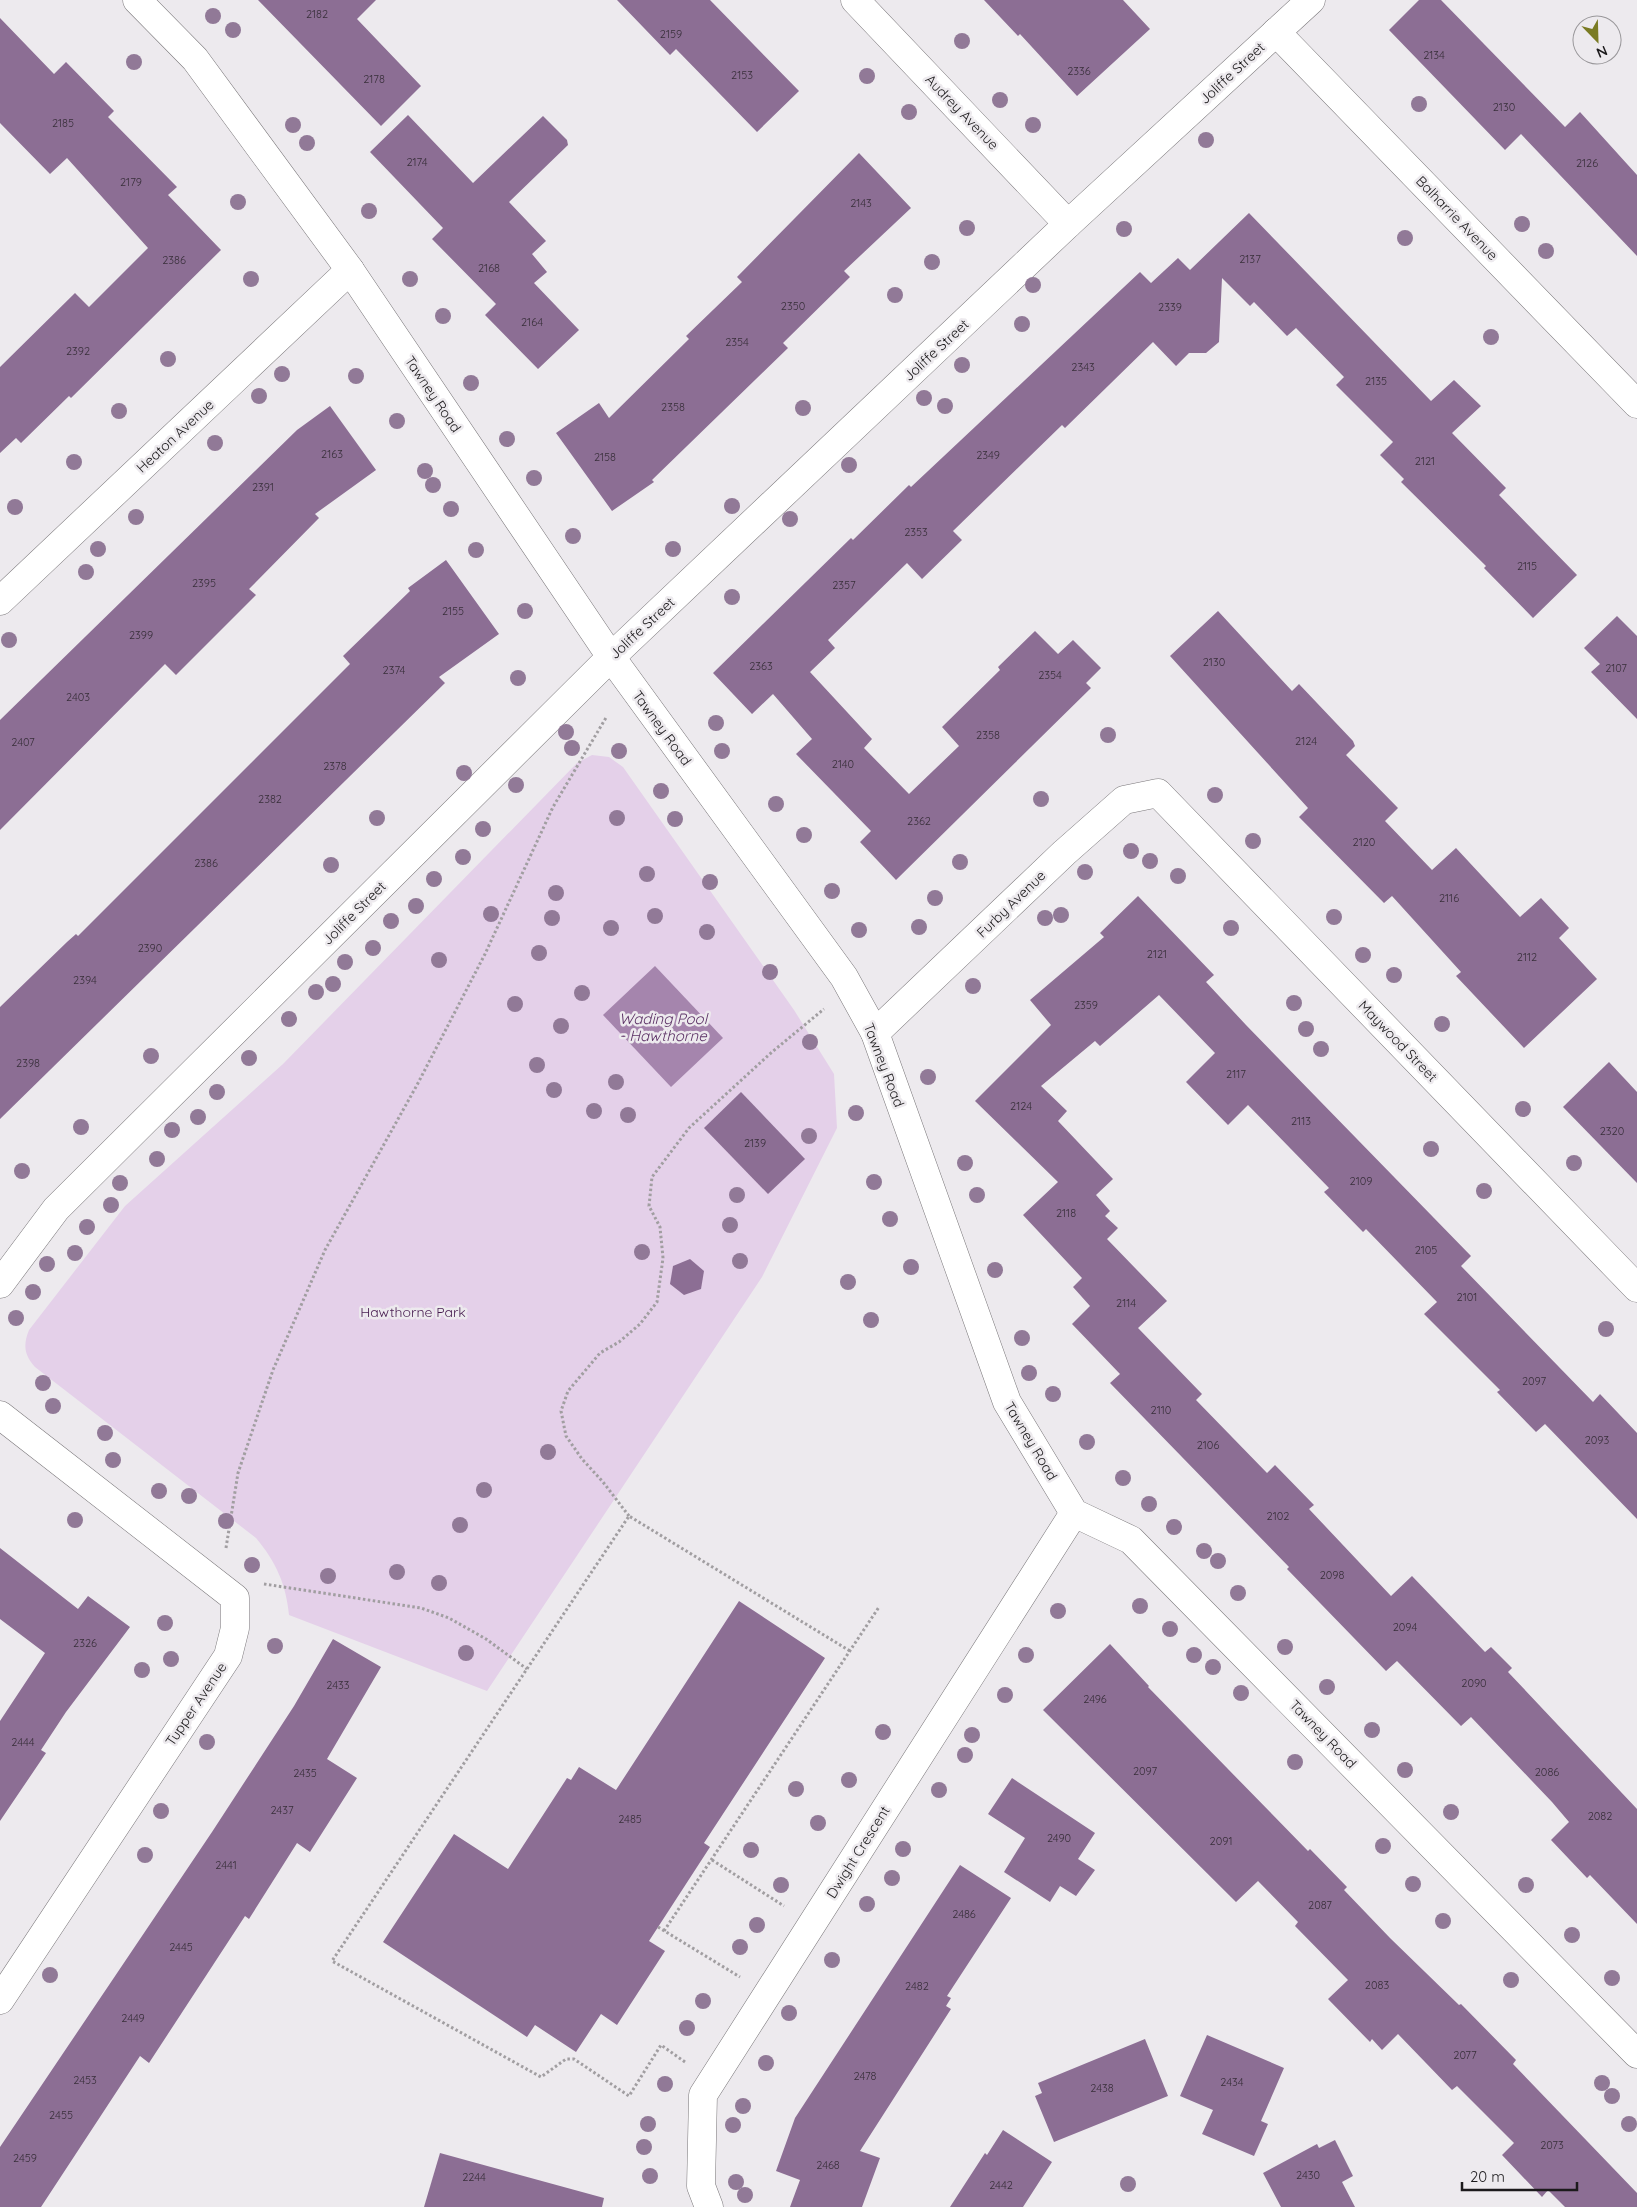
<svg xmlns="http://www.w3.org/2000/svg" width="1637" height="2207" font-family="Quicksand,sans-serif">
	<style>
		.green { fill: #e4d0e9 }
		.water { fill: #a585ad }
		.building { fill: #8c6e94 }
		.lines { fill: none; stroke-linecap: round; stroke-linejoin: round }
		.minor-casing { stroke: #7a777a; stroke-width: 29 }
		.path { stroke: #a19ea1; stroke-width: 3; stroke-dasharray: 2.5 2.5; stroke-linecap: butt }
		.minor { stroke: #fff; stroke-width: 28 }
		.tree { fill: #917997 }
		.labels { text-anchor: middle; dominant-baseline: central; stroke-width: 5; stroke-linejoin: round; paint-order: stroke }
		.number-label { font-size: 11px; fill: #382f3a }
		.street-label { font-size: 14px; fill: #1c1a1c; stroke: #edeaee }
		.park-label { font-size: 14px; fill: #461c4f; stroke: #edeaee }
		.water-label { font-size: 15px; font-style: italic; fill: #5c3266; stroke: #edeaee }
	</style>
	<rect width="100%" height="100%" fill="#edeaee"/>
	<!-- green -->
	<path class="green" d="M592,755l17,2 14,10 171,243 40,64 3,54 -75,149 -275,414 -198,-76c-3,-31 -13,-53 -33,-77l-221,-171c-11,-12 -12,-22 -6,-37l96,-124 158,-142 294,-301z"/>
	<!-- water -->
	<path class="water" d="M655,966l68,72 -52,49 -68,-72z"/>
	<!-- building -->
	<g class="building">
		<path d="M258,0h118l-19,19 64,67 -40,40z"/>
		<path d="M617,0h93l89,91 -42,41 -81,-83 -6,6z"/>
		<path d="M984,0h139l27,29 -73,67 -57,-62 -2,2z"/>
		<path d="M1419,0h22l124,127 15,-15 57,63v81l-116,-122 -16,16 -116,-120z"/>
		<path d="M0,18l54,56 12,-12 48,49 -6,6 69,70 -9,8 53,55 -150,148 -2,-2 -48,47 -5,-5 -16,15v-86l75,-74 14,14 59,-59 -81,-90 -17,16 -50,-51z"/>
		<path d="M408,115l65,68 70,-67 24,24 1,5 -59,57 37,39 -14,13 15,18 -13,11 45,47 -41,39 -53,-54 11,-11 -64,-65 11,-11 -73,-76z"/>
		<path d="M859,153l52,55 -67,63 6,6 -67,66 5,5 -136,132 2,2 -42,29 -56,-78 43,-30 10,15 80,-79 -3,-3 56,-54 -5,-5z"/>
		<path d="M1249,213l182,188 23,-21 27,26 -29,27 54,55 -7,7 78,80 -44,43 -49,-50 2,-2 -85,-84 3,-3 -24,-24 13,-13 -57,-57 8,-8 -48,-49 -9,8 -33,-34 -4,4 -28,-28 -3,64 -13,11h-17l-13,13 -23,-24 -88,86 -3,-3 -109,106 9,9 -40,39 -15,-16 -79,77 7,8 -25,24 62,67 -8,9 45,46 50,-48 -17,-19 58,-57 -2,-3 37,-36 23,23 15,-14 28,28 -15,15 5,5 -195,192 -36,-38 11,-11 -75,-77 16,-15 -39,-45 -21,20 -39,-41 138,-135 2,2 56,-55 2,2 229,-215 11,11 27,-25 12,12z"/>
		<path d="M330,406l46,64 -61,44 4,4 -70,71 7,6 -80,80 -11,-11 -165,166v-110l297,-290z"/>
		<path d="M446,560l53,74 -60,43 6,6 -445,436v-112l67,-65 9,-8 2,2 272,-272 -7,-8 67,-65 -2,-3z"/>
		<path d="M1218,611l74,80 7,-7 54,57 2,5 -9,9 52,53 -13,13 47,49 24,-22 64,69 21,-19 28,30 -10,10 38,41 -73,69 -68,-72 5,-4 -69,-76 -8,7 -85,-86 9,-9 -138,-152z"/>
		<path d="M1617,616l20,20v83l-46,-47 9,-8 -16,-16z"/>
		<path d="M1138,896l76,79 -8,7 40,43 225,231 -10,10 132,136 7,-8 37,39v86l-92,-95 -9,8 -39,-40 3,-2 -76,-76 13,-12 -71,-73 -3,3 -39,-40 5,-4 -81,-83 -20,20 -42,-43 29,-29 -56,-58 -59,51 -5,-5 -54,45 26,25 -9,10 55,58 -17,16 14,16 -5,5 13,12 -11,11 60,62 -29,27 64,66 -6,6 71,73 8,-8 39,40 -5,4 82,87 21,-20 73,76 6,-5 21,21 -4,4 129,137v115l-47,-49 -3,3 -36,-38 18,-18 -17,-20 -81,-85 -10,9 -64,-65 -11,10 -99,-102 2,-2 -179,-184 10,-9 -48,-50 18,-18 -17,-19 9,-9 -59,-63 35,-33 -83,-81 76,-76 -21,-25 74,-63 -4,-4z"/>
		<path d="M1609,1062l28,30v91l-74,-76z"/>
		<path d="M741,1092l64,67 -37,35 -64,-66z"/>
		<path d="M690,1259l14,12 -3,18 -17,6 -14,-11 3,-18z"/>
		<path d="M0,1548l78,61 10,-13 42,31 -64,85 -25,38 5,3 -46,68v-100l45,-68 -45,-34z"/>
		<path d="M739,1601l86,57 -121,185 6,4 -61,94 16,10 -48,74 -16,-11 -25,38 -41,-27 -8,12 -144,-95 71,-108 54,35 59,-91 4,2 8,-13 37,23z"/>
		<path d="M333,1639l48,28 -54,92 30,19 -47,74 -13,-9 -48,76 -4,-3 -96,147 -9,-7 -99,151h-41v-60l212,-315 82,-126z"/>
		<path d="M1110,1644l39,42 -1,1 160,164 2,-2 37,38 -3,3 46,48 69,67 2,-1 55,56 -3,4 124,129v14h-72l-17,-17 -6,7 -40,-42 12,-12 -57,-57 -5,4 -54,-56 -16,16 -10,-11 -2,3 -42,-43 20,-19 -53,-54 3,-4 -40,-41 -22,21 -193,-192z"/>
		<path d="M1012,1778l83,55 -17,26 17,11 -19,26 -16,-10 -10,16 -46,-30 21,-34 -37,-24z"/>
		<path d="M960,1865l51,33 -64,98 4,2 -5,8 5,3 -91,142 20,7 -18,49h-72l10,-27 -24,-9 19,-53z"/>
		<path d="M1207,2035l77,33 -23,53 7,3 -14,32 -52,-22 11,-24 -33,-14z"/>
		<path d="M1145,2039l23,57 -114,46 -19,-46 7,-3 -4,-10z"/>
		<path d="M1003,2130l49,32 -29,45h-73l35,-54 2,2z"/>
		<path d="M1335,2140l18,36 -11,6 13,25h-74l-18,-34 54,-29 2,4z"/>
		<path d="M440,2153l164,45 -2,9h-178z"/>
	</g>
	<g class="lines">
		<!-- minor casing -->
		<g class="minor-casing">
			<g id="minor">
				<path d="M137,0l58,59 155,211 261,387 233,320 31,56 132,369 67,111 57,27 506,514"/>
				<path d="M855,0l213,224"/>
				<path d="M1276,32l361,372"/>
				<path d="M0,601l350,-331"/>
				<path d="M875,1033l189,-180 60,-53 34,-7 479,495"/>
				<path d="M0,1284l56,-75 555,-552 457,-433 243,-224"/>
				<path d="M0,1415l235,183v30l-7,28 -228,344"/>
				<path d="M709,2207l-8,-21 2,-91 371,-582"/>
			</g>
		</g>
		<!-- path -->
		<g class="path">
			<path d="M629,1516l-26,-34 -21,-23 -16,-23 -5,-25 7,-20 32,-38 19,-11 21,-18 17,-22 6,-44 -3,-31 -11,-21 3,-29 37,-49 83,-76 52,-43"/>
			<path d="M226,1548l12,-75 35,-103 52,-120 92,-165 68,-131 68,-147 54,-91"/>
			<path d="M264,1584l157,24 28,10 37,21 41,30"/>
			<path d="M712,1860l72,46"/>
			<path d="M658,1927l82,50"/>
			<path d="M664,1931l215,-324"/>
			<path d="M685,2062l-24,-17 -32,51 -55,-37h-8l-25,18 -209,-116 297,-445 221,135"/>
		</g>
		<!-- minor -->
		<use href="#minor" class="minor"/>
	</g>
	<!-- trees -->
	<g class="tree">
		<circle cx="213" cy="16" r="8"/>
		<circle cx="233" cy="30" r="8"/>
		<circle cx="962" cy="41" r="8"/>
		<circle cx="134" cy="62" r="8"/>
		<circle cx="867" cy="76" r="8"/>
		<circle cx="1000" cy="100" r="8"/>
		<circle cx="1419" cy="104" r="8"/>
		<circle cx="909" cy="112" r="8"/>
		<circle cx="293" cy="125" r="8"/>
		<circle cx="1033" cy="125" r="8"/>
		<circle cx="1206" cy="140" r="8"/>
		<circle cx="307" cy="143" r="8"/>
		<circle cx="238" cy="202" r="8"/>
		<circle cx="369" cy="211" r="8"/>
		<circle cx="1522" cy="224" r="8"/>
		<circle cx="967" cy="228" r="8"/>
		<circle cx="1124" cy="229" r="8"/>
		<circle cx="1405" cy="238" r="8"/>
		<circle cx="1546" cy="251" r="8"/>
		<circle cx="932" cy="262" r="8"/>
		<circle cx="251" cy="279" r="8"/>
		<circle cx="410" cy="279" r="8"/>
		<circle cx="1033" cy="285" r="8"/>
		<circle cx="895" cy="295" r="8"/>
		<circle cx="443" cy="316" r="8"/>
		<circle cx="1022" cy="324" r="8"/>
		<circle cx="1491" cy="337" r="8"/>
		<circle cx="168" cy="359" r="8"/>
		<circle cx="962" cy="365" r="8"/>
		<circle cx="282" cy="374" r="8"/>
		<circle cx="356" cy="376" r="8"/>
		<circle cx="471" cy="383" r="8"/>
		<circle cx="259" cy="396" r="8"/>
		<circle cx="924" cy="398" r="8"/>
		<circle cx="945" cy="406" r="8"/>
		<circle cx="803" cy="408" r="8"/>
		<circle cx="119" cy="411" r="8"/>
		<circle cx="397" cy="421" r="8"/>
		<circle cx="507" cy="439" r="8"/>
		<circle cx="215" cy="443" r="8"/>
		<circle cx="74" cy="462" r="8"/>
		<circle cx="849" cy="465" r="8"/>
		<circle cx="425" cy="471" r="8"/>
		<circle cx="534" cy="478" r="8"/>
		<circle cx="433" cy="485" r="8"/>
		<circle cx="732" cy="506" r="8"/>
		<circle cx="15" cy="507" r="8"/>
		<circle cx="451" cy="509" r="8"/>
		<circle cx="136" cy="517" r="8"/>
		<circle cx="790" cy="519" r="8"/>
		<circle cx="573" cy="536" r="8"/>
		<circle cx="98" cy="549" r="8"/>
		<circle cx="673" cy="549" r="8"/>
		<circle cx="476" cy="550" r="8"/>
		<circle cx="86" cy="572" r="8"/>
		<circle cx="732" cy="597" r="8"/>
		<circle cx="525" cy="611" r="8"/>
		<circle cx="9" cy="640" r="8"/>
		<circle cx="518" cy="678" r="8"/>
		<circle cx="716" cy="723" r="8"/>
		<circle cx="566" cy="732" r="8"/>
		<circle cx="1108" cy="735" r="8"/>
		<circle cx="572" cy="748" r="8"/>
		<circle cx="619" cy="751" r="8"/>
		<circle cx="722" cy="751" r="8"/>
		<circle cx="464" cy="773" r="8"/>
		<circle cx="516" cy="785" r="8"/>
		<circle cx="661" cy="791" r="8"/>
		<circle cx="1215" cy="795" r="8"/>
		<circle cx="1041" cy="799" r="8"/>
		<circle cx="776" cy="804" r="8"/>
		<circle cx="377" cy="818" r="8"/>
		<circle cx="617" cy="818" r="8"/>
		<circle cx="675" cy="819" r="8"/>
		<circle cx="483" cy="829" r="8"/>
		<circle cx="804" cy="835" r="8"/>
		<circle cx="1253" cy="841" r="8"/>
		<circle cx="1131" cy="851" r="8"/>
		<circle cx="463" cy="857" r="8"/>
		<circle cx="1150" cy="861" r="8"/>
		<circle cx="960" cy="862" r="8"/>
		<circle cx="331" cy="865" r="8"/>
		<circle cx="1085" cy="872" r="8"/>
		<circle cx="647" cy="874" r="8"/>
		<circle cx="1178" cy="876" r="8"/>
		<circle cx="434" cy="879" r="8"/>
		<circle cx="710" cy="882" r="8"/>
		<circle cx="832" cy="891" r="8"/>
		<circle cx="556" cy="893" r="8"/>
		<circle cx="935" cy="898" r="8"/>
		<circle cx="416" cy="906" r="8"/>
		<circle cx="491" cy="914" r="8"/>
		<circle cx="1061" cy="915" r="8"/>
		<circle cx="655" cy="916" r="8"/>
		<circle cx="1334" cy="917" r="8"/>
		<circle cx="552" cy="918" r="8"/>
		<circle cx="1045" cy="918" r="8"/>
		<circle cx="391" cy="921" r="8"/>
		<circle cx="919" cy="927" r="8"/>
		<circle cx="611" cy="928" r="8"/>
		<circle cx="1231" cy="928" r="8"/>
		<circle cx="859" cy="930" r="8"/>
		<circle cx="707" cy="932" r="8"/>
		<circle cx="373" cy="948" r="8"/>
		<circle cx="539" cy="953" r="8"/>
		<circle cx="1363" cy="955" r="8"/>
		<circle cx="439" cy="960" r="8"/>
		<circle cx="345" cy="962" r="8"/>
		<circle cx="770" cy="972" r="8"/>
		<circle cx="1394" cy="975" r="8"/>
		<circle cx="333" cy="984" r="8"/>
		<circle cx="973" cy="986" r="8"/>
		<circle cx="316" cy="992" r="8"/>
		<circle cx="582" cy="993" r="8"/>
		<circle cx="1294" cy="1003" r="8"/>
		<circle cx="515" cy="1004" r="8"/>
		<circle cx="289" cy="1019" r="8"/>
		<circle cx="1442" cy="1024" r="8"/>
		<circle cx="561" cy="1026" r="8"/>
		<circle cx="1306" cy="1029" r="8"/>
		<circle cx="810" cy="1042" r="8"/>
		<circle cx="1321" cy="1049" r="8"/>
		<circle cx="151" cy="1056" r="8"/>
		<circle cx="249" cy="1058" r="8"/>
		<circle cx="537" cy="1065" r="8"/>
		<circle cx="928" cy="1077" r="8"/>
		<circle cx="616" cy="1082" r="8"/>
		<circle cx="554" cy="1090" r="8"/>
		<circle cx="217" cy="1092" r="8"/>
		<circle cx="1523" cy="1109" r="8"/>
		<circle cx="594" cy="1111" r="8"/>
		<circle cx="856" cy="1113" r="8"/>
		<circle cx="628" cy="1115" r="8"/>
		<circle cx="198" cy="1117" r="8"/>
		<circle cx="81" cy="1127" r="8"/>
		<circle cx="172" cy="1130" r="8"/>
		<circle cx="809" cy="1136" r="8"/>
		<circle cx="1431" cy="1149" r="8"/>
		<circle cx="157" cy="1159" r="8"/>
		<circle cx="965" cy="1163" r="8"/>
		<circle cx="1574" cy="1163" r="8"/>
		<circle cx="22" cy="1171" r="8"/>
		<circle cx="874" cy="1182" r="8"/>
		<circle cx="120" cy="1183" r="8"/>
		<circle cx="1484" cy="1191" r="8"/>
		<circle cx="737" cy="1195" r="8"/>
		<circle cx="977" cy="1195" r="8"/>
		<circle cx="111" cy="1205" r="8"/>
		<circle cx="890" cy="1219" r="8"/>
		<circle cx="730" cy="1225" r="8"/>
		<circle cx="87" cy="1227" r="8"/>
		<circle cx="642" cy="1252" r="8"/>
		<circle cx="75" cy="1253" r="8"/>
		<circle cx="740" cy="1261" r="8"/>
		<circle cx="47" cy="1264" r="8"/>
		<circle cx="911" cy="1267" r="8"/>
		<circle cx="995" cy="1270" r="8"/>
		<circle cx="848" cy="1282" r="8"/>
		<circle cx="33" cy="1292" r="8"/>
		<circle cx="16" cy="1318" r="8"/>
		<circle cx="871" cy="1320" r="8"/>
		<circle cx="1606" cy="1329" r="8"/>
		<circle cx="1022" cy="1338" r="8"/>
		<circle cx="1029" cy="1373" r="8"/>
		<circle cx="43" cy="1383" r="8"/>
		<circle cx="1053" cy="1394" r="8"/>
		<circle cx="53" cy="1406" r="8"/>
		<circle cx="105" cy="1433" r="8"/>
		<circle cx="1087" cy="1442" r="8"/>
		<circle cx="548" cy="1452" r="8"/>
		<circle cx="113" cy="1460" r="8"/>
		<circle cx="1123" cy="1478" r="8"/>
		<circle cx="484" cy="1490" r="8"/>
		<circle cx="159" cy="1491" r="8"/>
		<circle cx="189" cy="1496" r="8"/>
		<circle cx="1149" cy="1504" r="8"/>
		<circle cx="75" cy="1520" r="8"/>
		<circle cx="226" cy="1521" r="8"/>
		<circle cx="460" cy="1525" r="8"/>
		<circle cx="1174" cy="1527" r="8"/>
		<circle cx="1204" cy="1551" r="8"/>
		<circle cx="1218" cy="1561" r="8"/>
		<circle cx="252" cy="1565" r="8"/>
		<circle cx="397" cy="1572" r="8"/>
		<circle cx="328" cy="1576" r="8"/>
		<circle cx="439" cy="1583" r="8"/>
		<circle cx="1238" cy="1593" r="8"/>
		<circle cx="1140" cy="1606" r="8"/>
		<circle cx="1058" cy="1611" r="8"/>
		<circle cx="165" cy="1623" r="8"/>
		<circle cx="1170" cy="1629" r="8"/>
		<circle cx="275" cy="1646" r="8"/>
		<circle cx="1285" cy="1647" r="8"/>
		<circle cx="466" cy="1653" r="8"/>
		<circle cx="1026" cy="1655" r="8"/>
		<circle cx="1194" cy="1655" r="8"/>
		<circle cx="171" cy="1659" r="8"/>
		<circle cx="1213" cy="1667" r="8"/>
		<circle cx="142" cy="1670" r="8"/>
		<circle cx="1327" cy="1687" r="8"/>
		<circle cx="1241" cy="1693" r="8"/>
		<circle cx="1005" cy="1695" r="8"/>
		<circle cx="1372" cy="1730" r="8"/>
		<circle cx="883" cy="1732" r="8"/>
		<circle cx="972" cy="1735" r="8"/>
		<circle cx="207" cy="1742" r="8"/>
		<circle cx="965" cy="1755" r="8"/>
		<circle cx="1295" cy="1762" r="8"/>
		<circle cx="1405" cy="1770" r="8"/>
		<circle cx="849" cy="1780" r="8"/>
		<circle cx="796" cy="1789" r="8"/>
		<circle cx="939" cy="1790" r="8"/>
		<circle cx="161" cy="1811" r="8"/>
		<circle cx="1451" cy="1812" r="8"/>
		<circle cx="818" cy="1823" r="8"/>
		<circle cx="1383" cy="1846" r="8"/>
		<circle cx="903" cy="1849" r="8"/>
		<circle cx="751" cy="1850" r="8"/>
		<circle cx="145" cy="1855" r="8"/>
		<circle cx="892" cy="1878" r="8"/>
		<circle cx="1413" cy="1884" r="8"/>
		<circle cx="781" cy="1885" r="8"/>
		<circle cx="1526" cy="1885" r="8"/>
		<circle cx="867" cy="1904" r="8"/>
		<circle cx="1443" cy="1921" r="8"/>
		<circle cx="757" cy="1925" r="8"/>
		<circle cx="1572" cy="1935" r="8"/>
		<circle cx="740" cy="1947" r="8"/>
		<circle cx="832" cy="1960" r="8"/>
		<circle cx="50" cy="1975" r="8"/>
		<circle cx="1612" cy="1978" r="8"/>
		<circle cx="1511" cy="1980" r="8"/>
		<circle cx="703" cy="2001" r="8"/>
		<circle cx="789" cy="2013" r="8"/>
		<circle cx="687" cy="2028" r="8"/>
		<circle cx="766" cy="2063" r="8"/>
		<circle cx="1602" cy="2083" r="8"/>
		<circle cx="665" cy="2084" r="8"/>
		<circle cx="1612" cy="2096" r="8"/>
		<circle cx="743" cy="2106" r="8"/>
		<circle cx="648" cy="2124" r="8"/>
		<circle cx="1629" cy="2124" r="8"/>
		<circle cx="733" cy="2125" r="8"/>
		<circle cx="644" cy="2147" r="8"/>
		<circle cx="650" cy="2176" r="8"/>
		<circle cx="736" cy="2182" r="8"/>
		<circle cx="1128" cy="2184" r="8"/>
		<circle cx="745" cy="2195" r="8"/>
	</g>
	<g class="labels">
		<!-- number labels -->
		<g class="number-label">
			<text x="317" y="14">2182</text>
			<text x="671" y="34">2159</text>
			<text x="1434" y="55">2134</text>
			<text x="1079" y="71">2336</text>
			<text x="742" y="75">2153</text>
			<text x="374" y="79">2178</text>
			<text x="1504" y="107">2130</text>
			<text x="63" y="123">2185</text>
			<text x="417" y="162">2174</text>
			<text x="1587" y="163">2126</text>
			<text x="131" y="182">2179</text>
			<text x="861" y="203">2143</text>
			<text x="1250" y="259">2137</text>
			<text x="174" y="260">2386</text>
			<text x="489" y="268">2168</text>
			<text x="793" y="306">2350</text>
			<text x="1170" y="307">2339</text>
			<text x="532" y="322">2164</text>
			<text x="737" y="342">2354</text>
			<text x="78" y="351">2392</text>
			<text x="1083" y="367">2343</text>
			<text x="1376" y="381">2135</text>
			<text x="673" y="407">2358</text>
			<text x="332" y="454">2163</text>
			<text x="988" y="455">2349</text>
			<text x="605" y="457">2158</text>
			<text x="1425" y="461">2121</text>
			<text x="263" y="487">2391</text>
			<text x="916" y="532">2353</text>
			<text x="1527" y="566">2115</text>
			<text x="204" y="583">2395</text>
			<text x="844" y="585">2357</text>
			<text x="453" y="611">2155</text>
			<text x="141" y="635">2399</text>
			<text x="1214" y="662">2130</text>
			<text x="761" y="666">2363</text>
			<text x="1616" y="668">2107</text>
			<text x="394" y="670">2374</text>
			<text x="1050" y="675">2354</text>
			<text x="78" y="697">2403</text>
			<text x="988" y="735">2358</text>
			<text x="1306" y="741">2124</text>
			<text x="23" y="742">2407</text>
			<text x="843" y="764">2140</text>
			<text x="335" y="766">2378</text>
			<text x="270" y="799">2382</text>
			<text x="919" y="821">2362</text>
			<text x="1364" y="842">2120</text>
			<text x="206" y="863">2386</text>
			<text x="1449" y="898">2116</text>
			<text x="150" y="948">2390</text>
			<text x="1157" y="954">2121</text>
			<text x="1527" y="957">2112</text>
			<text x="85" y="980">2394</text>
			<text x="1086" y="1005">2359</text>
			<text x="28" y="1063">2398</text>
			<text x="1236" y="1074">2117</text>
			<text x="1021" y="1106">2124</text>
			<text x="1301" y="1121">2113</text>
			<text x="1612" y="1131">2320</text>
			<text x="755" y="1143">2139</text>
			<text x="1361" y="1181">2109</text>
			<text x="1066" y="1213">2118</text>
			<text x="1426" y="1250">2105</text>
			<text x="1467" y="1297">2101</text>
			<text x="1126" y="1303">2114</text>
			<text x="1534" y="1381">2097</text>
			<text x="1161" y="1410">2110</text>
			<text x="1597" y="1440">2093</text>
			<text x="1208" y="1445">2106</text>
			<text x="1278" y="1516">2102</text>
			<text x="1332" y="1575">2098</text>
			<text x="1405" y="1627">2094</text>
			<text x="85" y="1643">2326</text>
			<text x="1474" y="1683">2090</text>
			<text x="338" y="1685">2433</text>
			<text x="1095" y="1699">2496</text>
			<text x="23" y="1742">2444</text>
			<text x="1145" y="1771">2097</text>
			<text x="1547" y="1772">2086</text>
			<text x="305" y="1773">2435</text>
			<text x="282" y="1810">2437</text>
			<text x="1600" y="1816">2082</text>
			<text x="630" y="1819">2485</text>
			<text x="1059" y="1838">2490</text>
			<text x="1221" y="1841">2091</text>
			<text x="226" y="1865">2441</text>
			<text x="1320" y="1905">2087</text>
			<text x="964" y="1914">2486</text>
			<text x="181" y="1947">2445</text>
			<text x="1377" y="1985">2083</text>
			<text x="917" y="1986">2482</text>
			<text x="133" y="2018">2449</text>
			<text x="1465" y="2055">2077</text>
			<text x="865" y="2076">2478</text>
			<text x="85" y="2080">2453</text>
			<text x="1232" y="2082">2434</text>
			<text x="1102" y="2088">2438</text>
			<text x="61" y="2115">2455</text>
			<text x="1552" y="2145">2073</text>
			<text x="25" y="2158">2459</text>
			<text x="828" y="2165">2468</text>
			<text x="1308" y="2175">2430</text>
			<text x="474" y="2177">2244</text>
			<text x="1001" y="2185">2442</text>
		</g>
		<!-- street labels -->
		<g class="street-label">
			<text transform="translate(1232 73) rotate(-43)">Joliffe Street</text>
			<text transform="translate(962 112) rotate(46)">Audrey Avenue</text>
			<text transform="translate(1457 218) rotate(46)">Balharrie Avenue</text>
			<text transform="translate(936 350) rotate(-43)">Joliffe Street</text>
			<text transform="translate(433 394) rotate(56)">Tawney Road</text>
			<text transform="translate(175 436) rotate(-43)">Heaton Avenue</text>
			<text transform="translate(642 628) rotate(-43)">Joliffe Street</text>
			<text transform="translate(662 728) rotate(54)">Tawney Road</text>
			<text transform="translate(1011 904) rotate(-44)">Furby Avenue</text>
			<text transform="translate(354 913) rotate(-45)">Joliffe Street</text>
			<text transform="translate(1398 1041) rotate(46)">Maywood Street</text>
			<text transform="translate(884 1065) rotate(69)">Tawney Road</text>
			<text transform="translate(1031 1441) rotate(59)">Tawney Road</text>
			<text transform="translate(196 1704) rotate(-56)">Tupper Avenue</text>
			<text transform="translate(1323 1734) rotate(46)">Tawney Road</text>
			<text transform="translate(858 1852) rotate(-58)">Dwight Crescent</text>
		</g>
		<!-- park labels -->
		<g class="park-label">
			<text x="413" y="1312">Hawthorne Park</text>
		</g>
		<!-- water labels -->
		<g class="water-label">
			<text x="663" y="1018">Wading Pool<tspan x="663" dy="17">- Hawthorne</tspan></text>
		</g>
	</g>
	<!-- north arrow -->
	<g transform="translate(1597 40) rotate(157)"><circle r="24" fill="#edeaee" stroke="#99979a"/>
	<path d="M0-4L9 19L0 12L-9 19Z" fill="#7a7b23"/>
	<text y="-8" font-size="14" font-weight="bold" text-anchor="middle" fill="#1c1a1c">N</text>
	</g>
	<!-- scale -->
	<path d="M1462 2182v8h115v-8" fill="none" stroke="#1c1a1c" stroke-width="2.5"/>
	<text x="1470" y="2182" font-size="15" fill="#1c1a1c" stroke="#edeaee" stroke-width="4" paint-order="stroke">20 m</text>
</svg>
